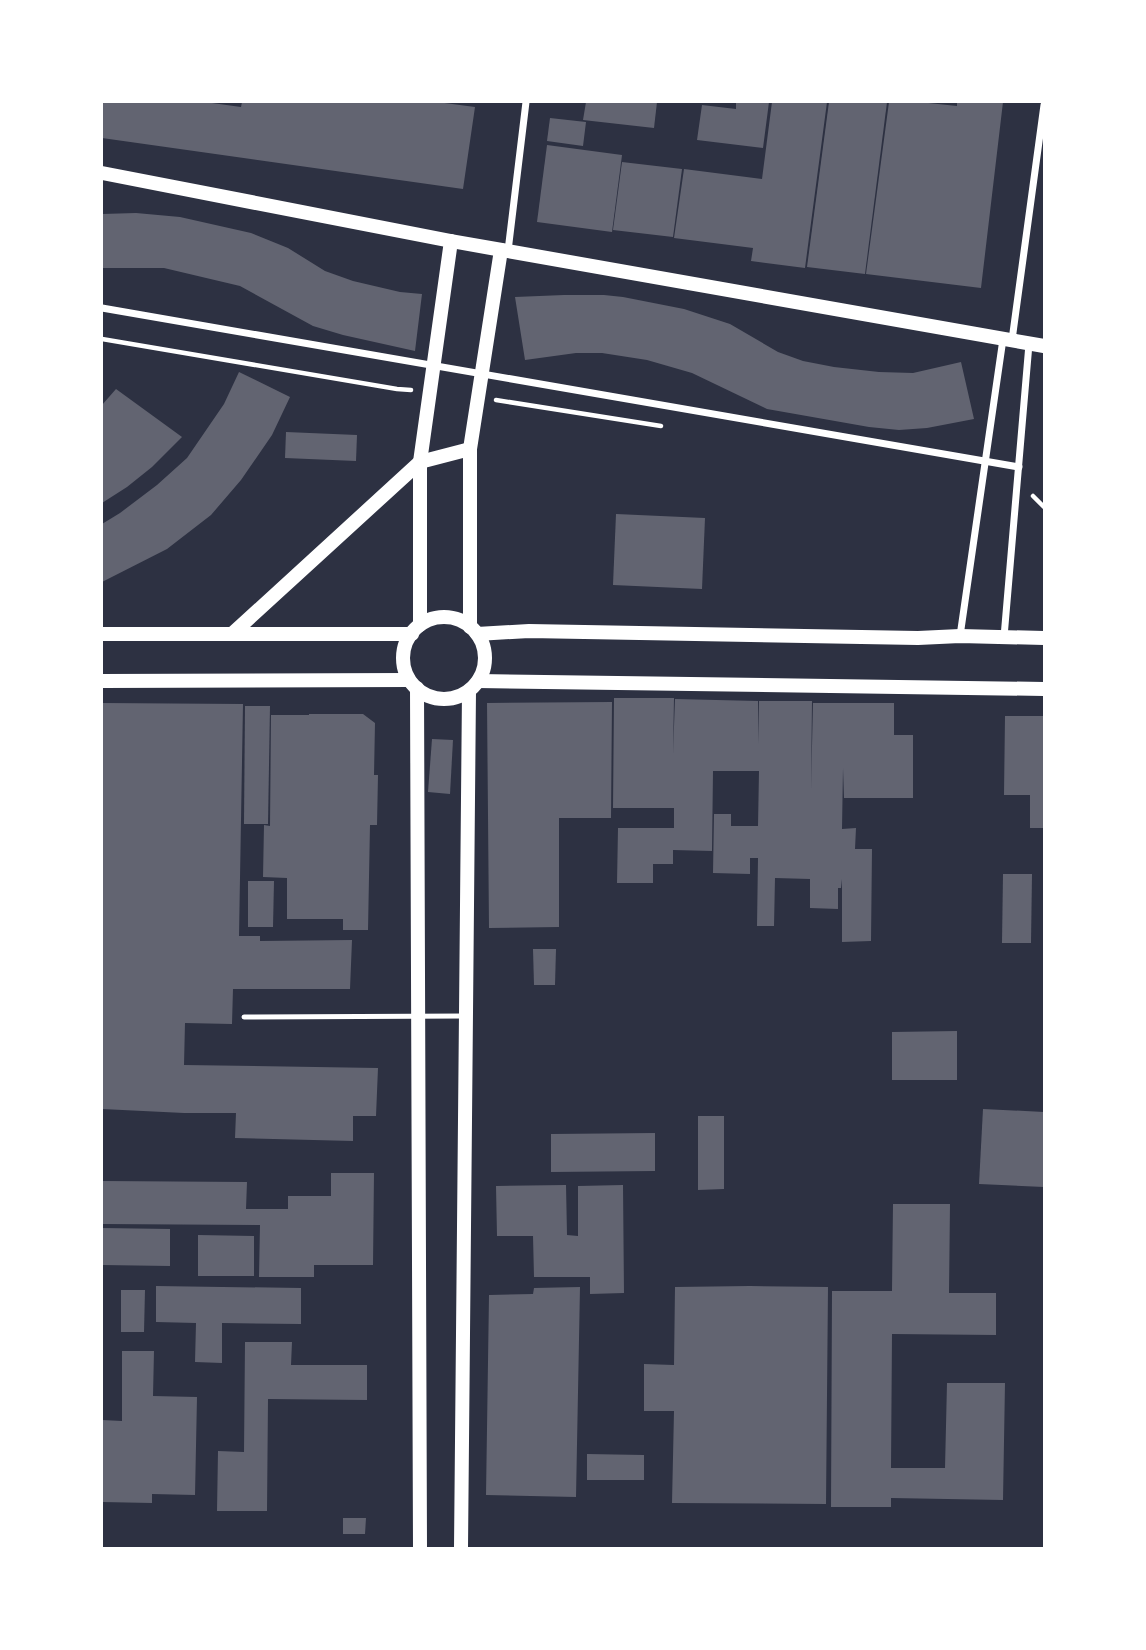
<svg xmlns="http://www.w3.org/2000/svg" width="1146" height="1650" font-family="Cabin,sans-serif">
	<style>
		.building { fill: #626471 }
		.lines { fill: none; stroke-linecap: round; stroke-linejoin: round }
		.path { stroke: #fff; stroke-width: 4.5 }
		.service { stroke: #fff; stroke-width: 5 }
		.minor { stroke: #fff; stroke-width: 7 }
		.secondary { stroke: #fff; stroke-width: 14 }
	</style>
	<rect width="100%" height="100%" fill="#2d3142"/>
	<!-- building -->
	<g class="building">
		<path d="M102,102h110v1l29,4 1,-5h195l38,5 -12,82 -361,-51z"/>
		<path d="M586,102h71l-3,26 -71,-8z"/>
		<path d="M736,102h33l-6,46 -66,-8 5,-35 34,4z"/>
		<path d="M772,102h55l-22,166 -54,-7 2,-13 -79,-10 10,-69 78,10z"/>
		<path d="M829,102h58l-22,172 -58,-7z"/>
		<path d="M889,102h30l38,4v-4h46l-22,186 -115,-14z"/>
		<path d="M550,118l36,4 -3,24 -36,-5z"/>
		<path d="M547,145l75,10 -10,77 -75,-10z"/>
		<path d="M622,162l60,7 -9,68 -60,-7z"/>
		<path d="M136,213l44,4 71,16 37,15 37,23 28,10 47,11 22,2 -7,57 -72,-16 -30,-9 -73,-40 -76,-18h-62v-54z"/>
		<path d="M564,295h40l19,2 61,12 46,15 48,28 25,9 31,6 45,5 34,1 48,-11 13,57 -47,9 -28,2 -30,-3 -102,-18 -75,-36 -45,-13 -45,-7h-26l-51,7 -10,-63z"/>
		<path d="M239,372l51,25 -18,38 -31,45 -30,35 -44,34 -65,33v-58l18,-11 37,-28 30,-27 37,-54z"/>
		<path d="M116,389l66,48 -30,30 -25,20 -25,16v-98z"/>
		<path d="M286,432l71,3 -1,26 -71,-3z"/>
		<path d="M616,514l89,4 -3,71 -89,-4z"/>
		<path d="M614,698h60l-1,56 2,-55 83,2v43l1,-43h53l-1,88 2,-86h81v32h19v63h-69l-1,-30 -1,61 14,-1 -1,21h17l-1,92 -29,1v-63l-1,9h-3v21l-28,-1v-29l-35,-1 -1,48h-17l1,-68h-8v16l-37,-1 1,-59h17v12h27l1,-55h-46l-1,80 -39,-1v14h-20v19h-36l1,-55h56v-20h-61z"/>
		<path d="M612,702l-1,116h-52v109l-70,1 -2,-225z"/>
		<path d="M102,703l141,1 -4,232h21v5l92,-1 -2,49h-117l-1,35 -47,-1 -1,42 194,3 -2,48h-23v25l-118,-3 1,-25h-52l-82,-4z"/>
		<path d="M245,706h25l-2,118h-24z"/>
		<path d="M309,714h54l12,9 -1,52h4l-1,50h-7l-2,105h-25v-11h-56v-41l-24,-1 1,-52 6,1 1,-111h38z"/>
		<path d="M1005,716h39v112h-14v-33h-26z"/>
		<path d="M432,739l21,1 -3,54 -22,-2z"/>
		<path d="M1003,874h29l-1,69h-29z"/>
		<path d="M248,881h26l-1,46h-25z"/>
		<path d="M533,949h23l-1,36h-21z"/>
		<path d="M957,1031v49h-65v-48z"/>
		<path d="M983,1109l61,3v75l-65,-3z"/>
		<path d="M698,1116h26v73l-26,1z"/>
		<path d="M655,1133v38l-104,1v-38z"/>
		<path d="M331,1173h43l-1,92h-59v12h-55l1,-52 -158,-1v-43l145,1 -1,27h42v-13h43z"/>
		<path d="M566,1185l1,50 11,1v-50l45,-1 1,108 -34,1v-17h-56l-1,-41h-36l-1,-50z"/>
		<path d="M893,1204h57l-1,89h47v42l-104,-1 -1,134h54l2,-85h58l-2,117 -112,-2v9h-60l1,-216h60z"/>
		<path d="M102,1228l68,1v37l-68,-1z"/>
		<path d="M198,1235l56,1v40h-56z"/>
		<path d="M156,1286l145,2v36l-79,-1v40l-27,-1 1,-39 -40,-1z"/>
		<path d="M750,1286l78,1 -2,217 -154,-1 2,-92h-30v-47l30,1 1,-78z"/>
		<path d="M580,1287l-4,210 -90,-2 3,-200 44,-1 1,-6z"/>
		<path d="M121,1290h24l-1,42h-23z"/>
		<path d="M245,1342h47l-1,23h76v35l-99,-1 -1,112h-50l1,-60 26,1z"/>
		<path d="M122,1351h32l-1,45 44,1 -2,98 -43,-1v9l-50,-1v-82l20,1z"/>
		<path d="M587,1454l57,1v25h-57z"/>
		<path d="M343,1518h23l-1,16h-22z"/>
	</g>
	<g class="lines">
		<!-- path -->
		<g class="path">
			<path d="M102,339l295,50 14,1"/>
			<path d="M496,400l165,26"/>
			<path d="M1033,496l11,11"/>
		</g>
		<!-- service -->
		<path class="service" d="M244,1017l221,-1"/>
		<!-- minor -->
		<g class="minor">
			<path d="M508,251l18,-149"/>
			<path d="M102,308l917,159"/>
			<path d="M1012,340l32,-235"/>
			<path d="M960,636l43,-297"/>
			<path d="M1004,637l25,-293"/>
		</g>
		<!-- secondary -->
		<g class="secondary">
			<path d="M102,173l349,68 593,105"/>
			<circle cx="444" cy="658" r="41"/>
			<path d="M420,625v-163l31,-221"/>
			<path d="M470,627v-178l31,-199"/>
			<path d="M102,634h310"/>
			<path d="M232,634l188,-172 50,-13"/>
			<path d="M477,634l52,-3 389,7 42,-2 84,2"/>
			<path d="M102,681l307,-1"/>
			<path d="M478,681l566,8"/>
			<path d="M417,688l3,860"/>
			<path d="M461,1548l8,-857"/>
		</g>
	</g>
	<!-- border -->
	<rect width="1146" height="1650" fill="none" stroke="#ffffff" stroke-width="206"/>
</svg>
